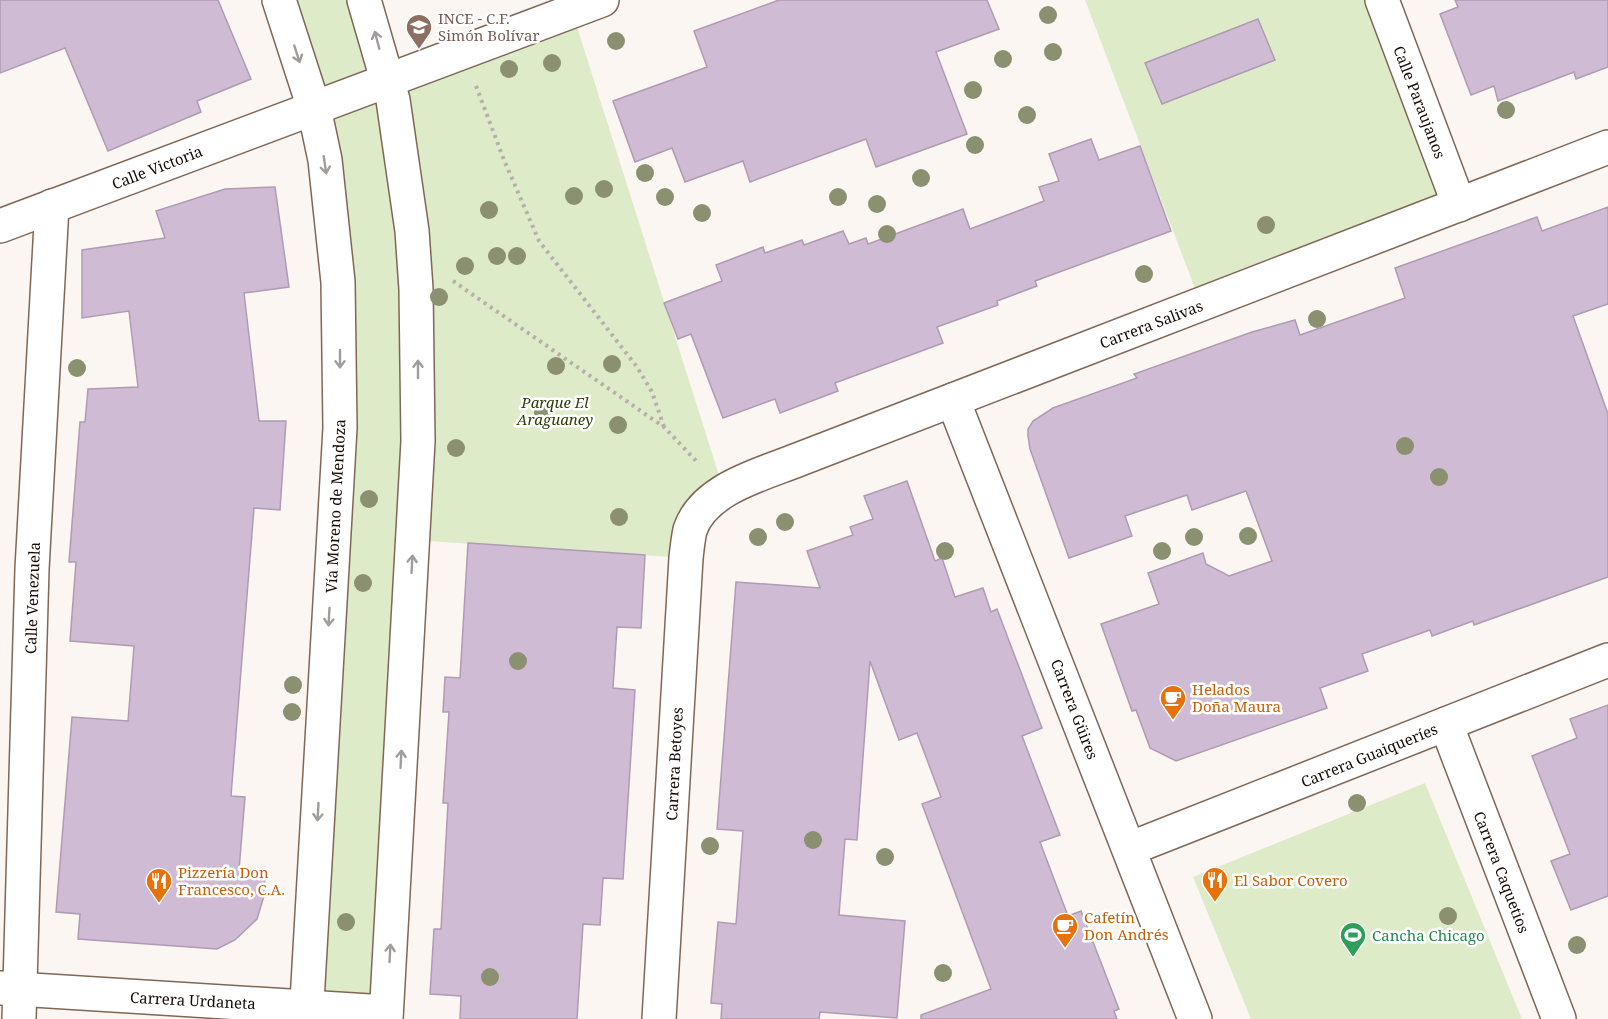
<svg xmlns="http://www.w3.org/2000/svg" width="1608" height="1019" font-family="'Noto Serif',serif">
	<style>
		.green { fill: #deebc9 }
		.building { fill: #cfbbd3; stroke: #af9cb2; stroke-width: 1.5 }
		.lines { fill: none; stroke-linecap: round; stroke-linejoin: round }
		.minor-casing { stroke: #7f6757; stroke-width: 36 }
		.path { stroke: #b6afab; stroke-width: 4; stroke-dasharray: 3 4.5; stroke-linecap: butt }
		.minor { stroke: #fff; stroke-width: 33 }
		.tree { fill: #8a9070 }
		.oneway { stroke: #a19d9b }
		.labels { text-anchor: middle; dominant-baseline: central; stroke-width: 5; stroke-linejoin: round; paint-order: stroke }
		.education-label { font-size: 15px; fill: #785e54; stroke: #fff; text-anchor: start }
		.street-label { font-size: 15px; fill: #140b06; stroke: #fff }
		.park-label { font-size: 15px; font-style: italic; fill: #2d3d06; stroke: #fff }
		.food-label { font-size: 15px; fill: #c56008; stroke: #fff; text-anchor: start }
		.leisure-label { font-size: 15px; fill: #27864d; stroke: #fff; text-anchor: start }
	</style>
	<rect width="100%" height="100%" fill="#fcf6f2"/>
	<!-- green -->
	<g class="green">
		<path d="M279,0h85l23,79 185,-68 152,480 -38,67 -273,-18 -27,479h-80l32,-737z"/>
		<path d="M1085,0h297l77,205 -258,99z"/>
		<path d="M1425,783l97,236h-271l-58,-142z"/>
	</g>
	<!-- building -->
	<g class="building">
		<path d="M0,0h218l33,79 -54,22 4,11 -93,39 -43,-103 -65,25z"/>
		<path d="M779,0h208l12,29 -63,23 31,82 -91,33 -10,-28 -116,43 -7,-21 -58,21 -13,-34 -37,14 -22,-61 94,-34 -13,-36z"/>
		<path d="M1455,0h153v67l-32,12 -2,-7 -76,29 -4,-15 -23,9 -31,-81 18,-7z"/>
		<path d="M1258,19l17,41 -113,44 -17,-41z"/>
		<path d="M1091,139l8,21 41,-14 31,85 -136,50 2,5 -40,15 1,4 -61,22 6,16 -108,40 3,8 -58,22 -5,-14 -52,19 -32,-84 -13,5 -14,-36 58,-22 -6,-16 47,-18 2,6 37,-13 2,5 39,-14 6,13 17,-6 2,6 95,-35 7,20 74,-28 -5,-14 20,-6 -10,-27z"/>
		<path d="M275,187l14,100 -45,6 15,128h27l-6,89 -26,-2 -23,288 14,1 -6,73 26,2 -1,24 -7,23 -22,21 -18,9 -139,-10 2,-25 -24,-2 16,-195 56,4 6,-75 -64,-5 6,-79h-7l11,-140h5l3,-33 50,-2 -9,-76 -47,7v-68l83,-12 -9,-27 69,-22z"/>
		<path d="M1608,207v97l-35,12 35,98v163l-134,48 -1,-4 -41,15 -2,-6 -68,24 6,17 -48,17 7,20 -151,53 -26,-13 -14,-38 -4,1 -31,-87 58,-20 -11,-31 55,-20 3,11 23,12 43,-15 -26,-70 -54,19 -5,-15 -62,21 7,20 -63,22 -39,-109 -2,-13v-7l5,-8 20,-13 84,-30 -3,-4 118,-42 43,-12 5,15 105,-37 -10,-30 142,-51 5,14z"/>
		<path d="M907,481l28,80 7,-3 13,39 28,-9 8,24 6,-3 45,119 -20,8 38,99 -20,7 28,74 13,-5 38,98 -5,2 3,8h-196v-4l70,-26 -69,-185 19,-7 -24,-64 -18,7 -29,-79 -13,179 -12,-1 -6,76 66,6 -8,97 -77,-6 -1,7h-98l1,-15 -11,-1 7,-81 18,2 7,-93 -26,-2 19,-247 84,6 -13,-37 46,-16 -3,-8 23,-8 -9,-23z"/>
		<path d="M468,543l177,12 -4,73 -24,-1 -4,61 22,2 -12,189 -20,-1 -3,47 -17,-1 -6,95h-117l1,-23 -31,-2 4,-65h7l7,-126h-5l6,-91h-6l2,-35 15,1z"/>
		<path d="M1608,705v191l-37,14 -20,-49 19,-7 -38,-98 45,-18 -7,-19z"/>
	</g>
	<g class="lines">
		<!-- minor casing -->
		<g class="minor-casing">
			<g id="minor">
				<path d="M279,0l35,108 11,52 13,122 2,146 -34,591"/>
				<path d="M364,0l29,100 19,131 4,58 2,152 -32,578"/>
				<path d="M1382,0l77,205"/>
				<path d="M0,226l602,-226"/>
				<path d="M953,400l242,619"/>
				<path d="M1446,724l113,295"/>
				<path d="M1129,849l479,-189"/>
				<path d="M0,988l386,24"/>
				<path d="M19,1019l13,-450 20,-363"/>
				<path d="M659,1019l27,-461c1,-9 2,-19 4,-28 14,-42 73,-56 110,-71l808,-312"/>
			</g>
		</g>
		<!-- path -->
		<g class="path">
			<path d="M476,86l28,74 35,81 98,126 15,25 12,35"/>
			<path d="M453,281l211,146 35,37"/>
		</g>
		<!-- minor -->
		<use href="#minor" class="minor"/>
	</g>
	<!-- trees -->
	<g class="tree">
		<circle cx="1048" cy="15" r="9"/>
		<circle cx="616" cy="41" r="9"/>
		<circle cx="1053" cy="52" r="9"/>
		<circle cx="1003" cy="59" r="9"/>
		<circle cx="552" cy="63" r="9"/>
		<circle cx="509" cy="69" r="9"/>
		<circle cx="973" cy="90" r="9"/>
		<circle cx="1506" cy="110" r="9"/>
		<circle cx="1027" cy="115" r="9"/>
		<circle cx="975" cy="145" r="9"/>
		<circle cx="645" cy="173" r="9"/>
		<circle cx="921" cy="178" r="9"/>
		<circle cx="604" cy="189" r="9"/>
		<circle cx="574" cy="196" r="9"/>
		<circle cx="665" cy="197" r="9"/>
		<circle cx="838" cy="197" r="9"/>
		<circle cx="877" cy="204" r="9"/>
		<circle cx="489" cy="210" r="9"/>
		<circle cx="702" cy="213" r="9"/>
		<circle cx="1266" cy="225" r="9"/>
		<circle cx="887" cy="234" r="9"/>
		<circle cx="497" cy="256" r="9"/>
		<circle cx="517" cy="256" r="9"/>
		<circle cx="465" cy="266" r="9"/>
		<circle cx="1144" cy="274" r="9"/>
		<circle cx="439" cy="297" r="9"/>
		<circle cx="1317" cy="319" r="9"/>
		<circle cx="612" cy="364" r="9"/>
		<circle cx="556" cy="366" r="9"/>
		<circle cx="77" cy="368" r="9"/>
		<circle cx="543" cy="413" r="9"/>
		<circle cx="618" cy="425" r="9"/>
		<circle cx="1405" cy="446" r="9"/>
		<circle cx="456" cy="448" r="9"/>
		<circle cx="1439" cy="477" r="9"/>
		<circle cx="369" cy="499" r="9"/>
		<circle cx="619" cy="517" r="9"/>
		<circle cx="785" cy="522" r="9"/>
		<circle cx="1248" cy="536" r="9"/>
		<circle cx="758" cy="537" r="9"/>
		<circle cx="1194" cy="537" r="9"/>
		<circle cx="945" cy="551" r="9"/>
		<circle cx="1162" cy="551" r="9"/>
		<circle cx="363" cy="583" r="9"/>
		<circle cx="518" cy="661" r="9"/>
		<circle cx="293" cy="685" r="9"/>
		<circle cx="292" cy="712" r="9"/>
		<circle cx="1357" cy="803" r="9"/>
		<circle cx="813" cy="840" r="9"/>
		<circle cx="710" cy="846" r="9"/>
		<circle cx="885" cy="857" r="9"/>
		<circle cx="1448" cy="916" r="9"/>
		<circle cx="346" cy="922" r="9"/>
		<circle cx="1577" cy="945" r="9"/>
		<circle cx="943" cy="973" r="9"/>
		<circle cx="490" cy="977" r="9"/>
	</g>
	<!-- one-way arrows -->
	<defs><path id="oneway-shaft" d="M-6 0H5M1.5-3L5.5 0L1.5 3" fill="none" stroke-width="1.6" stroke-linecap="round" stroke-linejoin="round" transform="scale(1.5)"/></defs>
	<g class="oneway">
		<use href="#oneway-shaft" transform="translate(377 40) rotate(-105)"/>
		<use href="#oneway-shaft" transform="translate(297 54) rotate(72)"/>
		<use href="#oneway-shaft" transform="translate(325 165) rotate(82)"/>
		<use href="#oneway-shaft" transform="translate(340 359) rotate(90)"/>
		<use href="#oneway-shaft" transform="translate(418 369) rotate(-90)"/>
		<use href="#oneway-shaft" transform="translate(412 564) rotate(-87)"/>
		<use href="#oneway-shaft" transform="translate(329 617) rotate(93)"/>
		<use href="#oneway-shaft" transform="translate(401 759) rotate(-87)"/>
		<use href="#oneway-shaft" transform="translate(318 812) rotate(93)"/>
		<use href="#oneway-shaft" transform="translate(390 953) rotate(-87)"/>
	</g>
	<!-- icons -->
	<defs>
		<g id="university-pin" transform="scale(1.35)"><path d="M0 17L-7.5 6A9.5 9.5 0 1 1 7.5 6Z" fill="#8d6e63" stroke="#fff"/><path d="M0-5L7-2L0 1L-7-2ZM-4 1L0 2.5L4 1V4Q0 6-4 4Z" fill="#fff"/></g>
		<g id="cafe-pin" transform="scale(1.35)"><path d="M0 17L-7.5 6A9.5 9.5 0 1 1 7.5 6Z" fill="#e8710a" stroke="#fff"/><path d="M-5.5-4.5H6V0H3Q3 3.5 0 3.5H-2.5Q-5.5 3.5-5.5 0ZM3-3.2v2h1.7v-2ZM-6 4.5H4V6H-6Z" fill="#fff"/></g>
		<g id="restaurant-pin" transform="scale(1.35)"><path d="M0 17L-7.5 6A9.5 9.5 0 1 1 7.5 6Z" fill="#e8710a" stroke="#fff"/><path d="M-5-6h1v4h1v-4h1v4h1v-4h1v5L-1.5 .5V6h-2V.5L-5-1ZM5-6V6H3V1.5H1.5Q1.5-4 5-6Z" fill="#fff"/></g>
		<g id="stadium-pin" transform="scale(1.35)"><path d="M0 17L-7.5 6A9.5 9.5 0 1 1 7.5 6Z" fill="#2e9e5b" stroke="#fff"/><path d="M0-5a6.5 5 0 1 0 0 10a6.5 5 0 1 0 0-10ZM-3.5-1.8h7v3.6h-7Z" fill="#fff"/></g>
	</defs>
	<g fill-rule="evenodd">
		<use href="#university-pin" x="419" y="27"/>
		<use href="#cafe-pin" x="1173" y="698"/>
		<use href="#restaurant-pin" x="1215" y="880"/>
		<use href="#restaurant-pin" x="159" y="881"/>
		<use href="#cafe-pin" x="1065" y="926"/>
		<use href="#stadium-pin" x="1353" y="935"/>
	</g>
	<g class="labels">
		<!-- education labels -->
		<g class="education-label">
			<text x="438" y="18">INCE - C.F.<tspan x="438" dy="17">Simón Bolívar</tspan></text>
		</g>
		<!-- street labels -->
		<g class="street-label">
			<text transform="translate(1420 102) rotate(69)">Calle Paraujanos</text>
			<text transform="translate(157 167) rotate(-21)">Calle Victoria</text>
			<text transform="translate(1151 324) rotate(-21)">Carrera Salivas</text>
			<text transform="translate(335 506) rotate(-87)">Vía Moreno de Mendoza</text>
			<text transform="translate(32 598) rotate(-88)">Calle Venezuela</text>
			<text transform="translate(1075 709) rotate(69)">Carrera Güires</text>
			<text transform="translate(1369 755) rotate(-22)">Carrera Guaiqueríes</text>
			<text transform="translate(674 764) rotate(-87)">Carrera Betoyes</text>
			<text transform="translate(1502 872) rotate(69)">Carrera Caquetios</text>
			<text transform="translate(193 1000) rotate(3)">Carrera Urdaneta</text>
		</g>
		<!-- park labels -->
		<g class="park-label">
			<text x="555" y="402">Parque El<tspan x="555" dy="17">Araguaney</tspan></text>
		</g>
		<!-- food labels -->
		<g class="food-label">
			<text x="1192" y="689">Helados<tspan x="1192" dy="17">Doña Maura</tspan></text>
			<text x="178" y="872">Pizzería Don<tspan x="178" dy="17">Francesco, C.A.</tspan></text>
			<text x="1234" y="880">El Sabor Covero</text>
			<text x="1084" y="917">Cafetín<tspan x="1084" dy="17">Don Andrés</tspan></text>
		</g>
		<!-- leisure labels -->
		<g class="leisure-label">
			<text x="1372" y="935">Cancha Chicago</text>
		</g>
	</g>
</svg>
